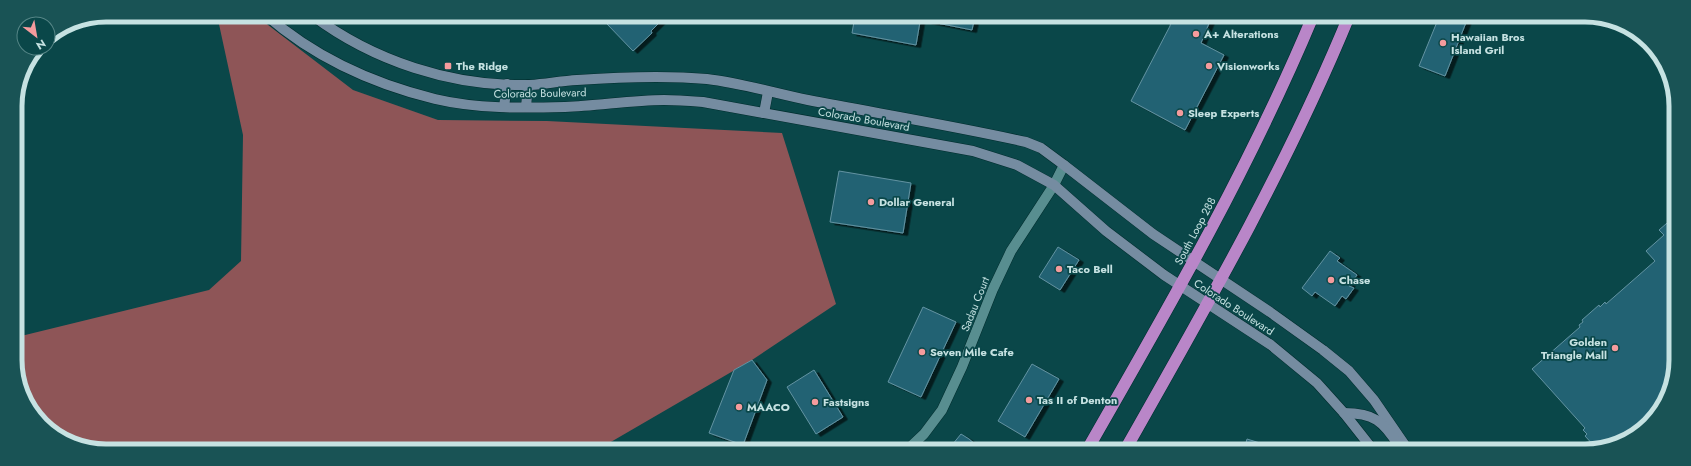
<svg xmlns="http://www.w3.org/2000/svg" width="1691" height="466" font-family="Jost,sans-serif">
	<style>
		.green { fill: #8e5557 }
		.building { fill: #246273; stroke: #6293a2; filter: url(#shadow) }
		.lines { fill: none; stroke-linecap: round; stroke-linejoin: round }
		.street-casing { stroke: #002c2d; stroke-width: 11 }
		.secondary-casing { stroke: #002c2d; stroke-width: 11 }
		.highway-casing { stroke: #002c2d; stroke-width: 13 }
		.street { stroke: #588e90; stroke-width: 10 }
		.secondary { stroke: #758ca1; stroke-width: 10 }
		.highway { stroke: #b986c8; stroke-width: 12 }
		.poi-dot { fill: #f59b9d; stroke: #0a4749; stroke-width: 1.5 }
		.labels { text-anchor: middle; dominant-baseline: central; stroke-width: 3.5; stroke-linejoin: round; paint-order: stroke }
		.poi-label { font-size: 11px; font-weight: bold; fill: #c6e2e2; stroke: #0a4749; text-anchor: start }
		.street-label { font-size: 11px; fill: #c6e2e2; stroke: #0a4749 }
		.rim { fill: none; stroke: #c6e2e2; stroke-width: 5 }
	</style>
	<defs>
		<filter id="shadow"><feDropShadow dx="4.5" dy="2.5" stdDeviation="0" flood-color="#0009"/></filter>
	</defs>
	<rect width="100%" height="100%" fill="#0a4749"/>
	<!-- green -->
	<path class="green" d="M217,15h38l98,75 85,30 109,1 235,12 54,171 -84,56 -155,90 -509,-1 -46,-25 -25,-46v-41l192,-47 32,-29 2,-126z"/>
	<!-- building -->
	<g class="building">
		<path d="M616,16h50l-15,15 1,2 -19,18 -26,-27z"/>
		<path d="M855,16h66l-5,29 -64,-12z"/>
		<path d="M927,16h48l-3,14 -45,-9z"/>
		<path d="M1172,16h40l-11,27 23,12 -39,75 -54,-29 39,-75z"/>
		<path d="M1439,17h18l10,3 -22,56 -26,-10z"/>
		<path d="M839,171l72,12 -8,50 -73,-11z"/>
		<path d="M1674,217v161l-29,50 -49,20 -11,-12 2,-2 -4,-4 2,-2 -53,-59 48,-42 -1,-2 4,-3 -1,-2 17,-15 1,2 5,-5 1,2 49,-43 -9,-10 18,-16 -5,-5z"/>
		<path d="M1058,247l21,13 -19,30 -21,-13z"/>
		<path d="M1330,251l10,7 -3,3 20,14 -8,11 5,2 -8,11 -4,-3 -7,10 -20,-14 -3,4 -10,-8z"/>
		<path d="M923,307l33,15 -35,75 -33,-15z"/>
		<path d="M752,360l15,20 -24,65 -34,-12 25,-63z"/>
		<path d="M1032,364l27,15 -34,58 -27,-16z"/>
		<path d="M814,370l29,47 -27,17 -29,-47z"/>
		<path d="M961,434l8,5 13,11h-34z"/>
		<path d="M1247,439l29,9v2h-32z"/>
	</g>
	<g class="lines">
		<!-- street casing -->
		<g class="street-casing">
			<path id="street" d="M907,450l17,-16 18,-24 20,-43 31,-78 18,-38 43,-66 10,-20"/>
		</g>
		<!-- secondary casing -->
		<g class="secondary-casing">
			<g id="secondary">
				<path d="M266,15c48,42 108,69 169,84 42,10 87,9 130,8 33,-1 66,-7 99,-7 13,0 26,1 39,2l270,49 44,14 37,20 52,46 58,44 107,70 46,38 27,30 30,38"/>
				<path d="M312,15c61,46 140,72 218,70 16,-1 31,-4 47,-5 43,-3 87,-5 130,-1 34,4 67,14 101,21 73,14 146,26 218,42l15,6 23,17 89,69 117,78 53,38 26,21 25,29 35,51"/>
				<path d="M504,107l3,-23"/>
				<path d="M526,107l2,-22"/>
				<path d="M764,113l4,-21"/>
				<path d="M1344,413c30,0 39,8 55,33"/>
			</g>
		</g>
		<!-- highway casing -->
		<g class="highway-casing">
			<g id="highway">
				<path d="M1087,450c81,-141 163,-283 226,-434"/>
				<path d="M1125,450c80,-141 162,-283 224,-434"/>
			</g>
		</g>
		<!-- street -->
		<use href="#street" class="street"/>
		<!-- secondary -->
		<use href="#secondary" class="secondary"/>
		<!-- highway -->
		<use href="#highway" class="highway"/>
	</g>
	<!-- markers -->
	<g class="poi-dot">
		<circle cx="1196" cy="34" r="4"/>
		<circle cx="1443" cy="43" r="4"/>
		<rect x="444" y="62" width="8" height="8" rx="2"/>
		<circle cx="1209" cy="66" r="4"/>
		<circle cx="1180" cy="113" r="4"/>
		<circle cx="871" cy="202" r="4"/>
		<circle cx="1059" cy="269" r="4"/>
		<circle cx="1331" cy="280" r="4"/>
		<circle cx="1615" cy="348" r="4"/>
		<circle cx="922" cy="352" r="4"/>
		<circle cx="1029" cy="400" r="4"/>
		<circle cx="815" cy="402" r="4"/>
		<circle cx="739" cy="407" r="4"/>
	</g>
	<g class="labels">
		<!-- poi labels -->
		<g class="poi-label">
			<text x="1204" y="34">A+ Alterations</text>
			<text x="1451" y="37">Hawaiian Bros<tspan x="1451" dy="13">Island Gril</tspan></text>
			<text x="456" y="66">The Ridge</text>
			<text x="1217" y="66">Visionworks</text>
			<text x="1188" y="113">Sleep Experts</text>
			<text x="879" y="202">Dollar General</text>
			<text x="1067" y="269">Taco Bell</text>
			<text x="1339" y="280">Chase</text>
			<text x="1607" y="342" text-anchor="end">Golden<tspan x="1607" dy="13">Triangle Mall</tspan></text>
			<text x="930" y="352">Seven Mile Cafe</text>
			<text x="1037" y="400">Tas II of Denton</text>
			<text x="823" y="402">Fastsigns</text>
			<text x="747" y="407">MAACO</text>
		</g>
		<!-- street labels -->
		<g class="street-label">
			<text transform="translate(540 93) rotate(-1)">Colorado Boulevard</text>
			<text transform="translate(864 119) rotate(10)">Colorado Boulevard</text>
			<text transform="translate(1195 231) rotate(-62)">South Loop 288</text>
			<text transform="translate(975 304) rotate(-68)">Sadau Court</text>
			<text transform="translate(1234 307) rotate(33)">Colorado Boulevard</text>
		</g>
	</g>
	<!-- crop -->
	<path d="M0 0H1691V466H0ZM106 22H1585A84 84 0 0 1 1669 106V360A84 84 0 0 1 1585 444H106A84 84 0 0 1 22 360V106A84 84 0 0 1 106 22Z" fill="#195355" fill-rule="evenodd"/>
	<path class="rim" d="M106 22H1585A84 84 0 0 1 1669 106V360A84 84 0 0 1 1585 444H106A84 84 0 0 1 22 360V106A84 84 0 0 1 106 22Z"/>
	<!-- north arrow -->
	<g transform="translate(36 36) rotate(149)"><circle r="19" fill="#0a4749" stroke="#558586"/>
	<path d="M0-3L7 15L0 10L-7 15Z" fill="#f59b9d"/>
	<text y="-6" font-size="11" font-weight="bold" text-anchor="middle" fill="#c6e2e2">N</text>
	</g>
</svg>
